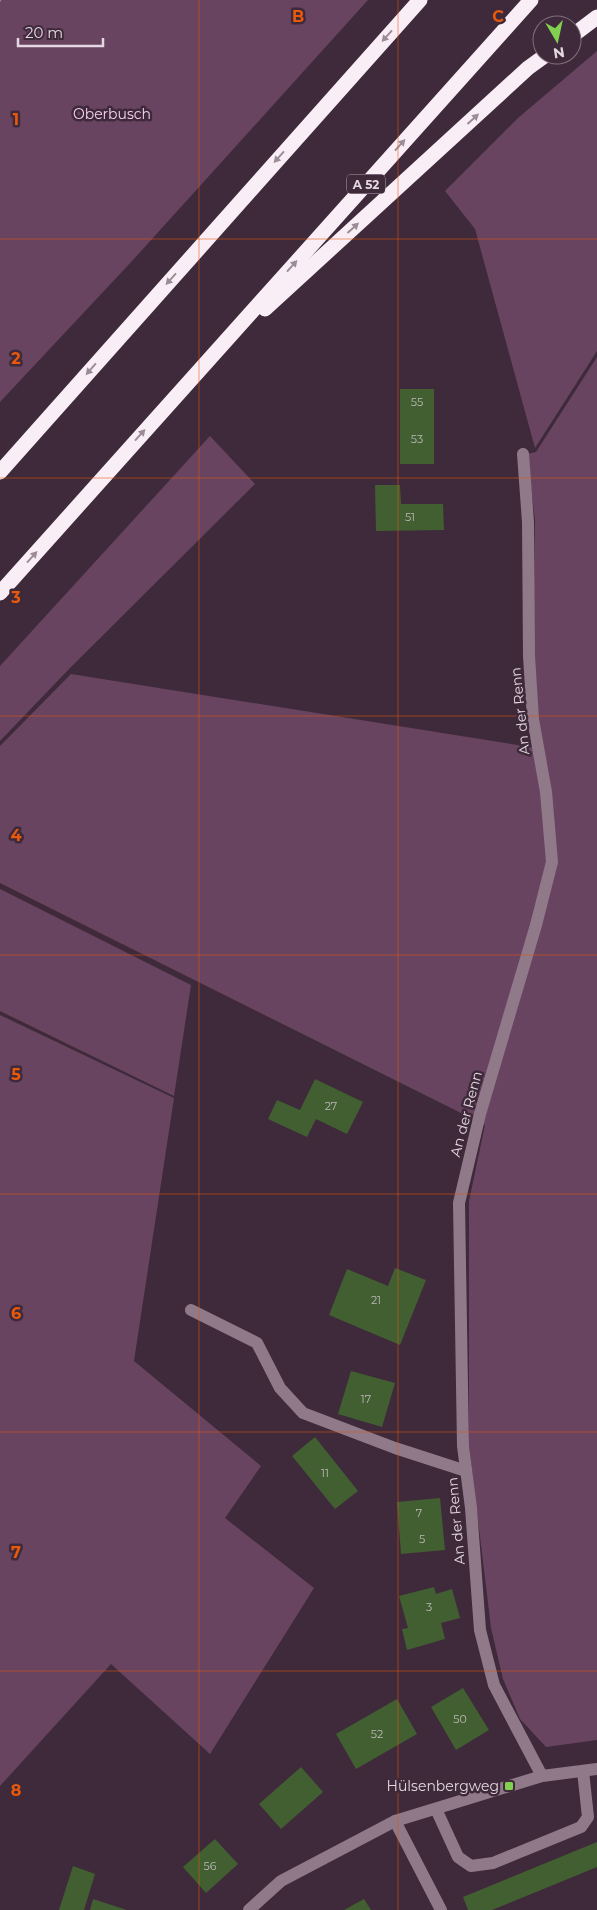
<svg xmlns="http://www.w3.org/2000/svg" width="597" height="1910" font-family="Montserrat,sans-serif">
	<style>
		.green { fill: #684460 }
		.building { fill: #425f32 }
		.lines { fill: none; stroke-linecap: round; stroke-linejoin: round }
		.path { stroke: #978693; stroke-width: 3; stroke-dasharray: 4 2.5; stroke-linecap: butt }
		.minor { stroke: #907a8a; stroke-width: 12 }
		.highway { stroke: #f9eef6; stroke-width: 15 }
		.oneway { fill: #9c8c98 }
		.grid { fill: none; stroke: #e8590c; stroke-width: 1; stroke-opacity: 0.55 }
		.poi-dot { fill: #81d050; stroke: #3e2a3a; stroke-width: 2 }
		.labels { text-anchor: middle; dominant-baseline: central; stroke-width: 5; stroke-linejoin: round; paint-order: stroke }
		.number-label { font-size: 11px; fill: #bcb9b5 }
		.shield { fill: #3e2a3a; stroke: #b2a3af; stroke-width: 1 }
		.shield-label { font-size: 12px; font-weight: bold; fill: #e4d7e1 }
		.park-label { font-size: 14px; fill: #fbcff0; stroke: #3e2a3a }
		.street-label { font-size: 14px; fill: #e4d7e1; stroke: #3e2a3a }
		.poi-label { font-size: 14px; fill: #e4d7e1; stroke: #3e2a3a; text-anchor: end }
		.grid-label { font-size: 16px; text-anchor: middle; font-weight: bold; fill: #e8590c; stroke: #3e2a3a; stroke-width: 5; stroke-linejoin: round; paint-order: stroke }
	</style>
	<rect width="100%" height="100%" fill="#3e2a3a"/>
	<!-- green -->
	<g class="green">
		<path d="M0,0h368l-235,260 -133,142z"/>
		<path d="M597,51v300l-62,97 -60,-219 -30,-38 73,-73z"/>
		<path d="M597,357v1383l-51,7 -26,-28 -17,-40 -12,-51 -22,-183v-244l16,-76 -485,-242v-137l71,-72 472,75 -6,-43 -4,-57 2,-129 -8,-66 9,-2z"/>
		<path d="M210,436l45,48 -186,185 -69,72v-75z"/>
		<path d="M0,889l191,96 -17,111 -174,-85z"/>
		<path d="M0,1015l174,83 -40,263 127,105 -36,52 89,70 -104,166 -99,-90 -111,122z"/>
	</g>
	<!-- building -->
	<g class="building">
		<rect x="400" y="389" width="34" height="75"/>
		<path d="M375,485h25l1,19h42l1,26 -68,1z"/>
		<path d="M315,1079l48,23 -16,32 -31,-15 -9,18 -39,-18 9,-19 23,10z"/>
		<path d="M395,1268l31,12 -26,65 -71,-30 18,-46 41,17z"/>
		<path d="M351,1371l44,12 -13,44 -44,-13z"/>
		<path d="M315,1437l43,54 -23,18 -43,-53z"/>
		<path d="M440,1498l5,52 -44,4 -4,-52z"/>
		<path d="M434,1587l2,7 16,-5 8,29 -19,5 4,16 -38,11 -5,-21 6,-1 -9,-32z"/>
		<path d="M463,1688l26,42 -33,20 -25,-43z"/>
		<path d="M397,1699l20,35 -61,35 -20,-35z"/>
		<path d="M301,1767l22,25 -42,37 -22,-25z"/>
		<path d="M215,1839l23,25 -32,29 -23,-26z"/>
		<path d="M597,1842v25l-105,43h-24l-5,-13z"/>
		<path d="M73,1866l22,8 -11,36h-25z"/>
		<path d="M93,1899l34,11h-37z"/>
		<path d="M364,1899l7,11h-27z"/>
	</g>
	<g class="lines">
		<!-- path -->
		<path class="path" d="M0,0h1"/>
		<!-- minor -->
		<g class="minor">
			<path d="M523,454l5,68 1,134 4,63 13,73 6,70 -16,63 -56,189 -21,89 4,243 8,62 9,122 14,55 48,91"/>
			<path d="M191,1310l66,33 23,45 23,25 92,35 71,23"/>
			<path d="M436,1809l22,48 13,9 22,-3 88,-36 7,-10 -5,-46"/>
			<path d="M395,1821l46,89"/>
			<path d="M249,1910l32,-29 114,-60 147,-45 55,-7"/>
		</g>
		<!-- highway -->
		<g class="highway">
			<path d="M572,36l25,-19"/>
			<path d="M265,309l263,-241 18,-13"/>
			<path d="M0,472l420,-472"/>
			<path d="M0,593l531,-593"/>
		</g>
	</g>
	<!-- one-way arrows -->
	<defs><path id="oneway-solid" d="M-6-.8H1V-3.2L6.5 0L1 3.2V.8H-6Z" transform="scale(1.25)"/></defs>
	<g class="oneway">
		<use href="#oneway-solid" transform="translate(387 36) rotate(132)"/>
		<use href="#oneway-solid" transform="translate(473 119) rotate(-42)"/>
		<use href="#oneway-solid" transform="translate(400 145) rotate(-48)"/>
		<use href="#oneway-solid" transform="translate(279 157) rotate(132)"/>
		<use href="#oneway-solid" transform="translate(353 228) rotate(-42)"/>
		<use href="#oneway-solid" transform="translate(292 266) rotate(-48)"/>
		<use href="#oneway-solid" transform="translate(171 279) rotate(132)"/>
		<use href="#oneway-solid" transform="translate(91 369) rotate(131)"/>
		<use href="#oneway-solid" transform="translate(140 435) rotate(-48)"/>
		<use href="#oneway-solid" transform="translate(32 557) rotate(-48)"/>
	</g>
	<!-- grid -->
	<path class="grid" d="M199,0v1910M398,0v1910M0,239h597M0,478h597M0,716h597M0,955h597M0,1194h597M0,1432h597M0,1671h597"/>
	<!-- markers -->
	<rect class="poi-dot" x="504" y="1781" width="10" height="10" rx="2.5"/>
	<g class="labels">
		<!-- number labels -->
		<g class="number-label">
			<text x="417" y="402">55</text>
			<text x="417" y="439">53</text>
			<text x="410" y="517">51</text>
			<text x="331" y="1106">27</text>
			<text x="376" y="1300">21</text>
			<text x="366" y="1399">17</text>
			<text x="325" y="1473">11</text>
			<text x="419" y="1513">7</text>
			<text x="422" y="1539">5</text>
			<text x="429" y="1607">3</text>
			<text x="460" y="1719">50</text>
			<text x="377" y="1734">52</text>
			<text x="210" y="1866">56</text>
		</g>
		<!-- shield labels -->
		<rect class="shield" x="347" y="174.5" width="38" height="19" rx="4"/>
		<g class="shield-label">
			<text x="366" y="184">A 52</text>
		</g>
		<!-- park labels -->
		<g class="park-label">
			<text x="112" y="114">Oberbusch</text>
		</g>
		<!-- street labels -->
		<g class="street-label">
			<text transform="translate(520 711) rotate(-96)">An der Renn</text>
			<text transform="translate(466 1114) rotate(-75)">An der Renn</text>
			<text transform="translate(456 1521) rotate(-95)">An der Renn</text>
		</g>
		<!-- poi labels -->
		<g class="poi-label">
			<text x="499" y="1786">Hülsenbergweg</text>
		</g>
	</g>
	<g class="grid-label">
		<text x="298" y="22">B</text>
		<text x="498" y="22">C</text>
		<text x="16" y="125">1</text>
		<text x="16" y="364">2</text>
		<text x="16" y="603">3</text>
		<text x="16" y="841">4</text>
		<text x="16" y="1080">5</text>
		<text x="16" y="1319">6</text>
		<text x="16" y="1558">7</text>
		<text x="16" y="1796">8</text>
	</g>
	<!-- north arrow -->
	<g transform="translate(557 40) rotate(171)"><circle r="24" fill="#3e2a3a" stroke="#806f7d"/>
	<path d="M0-4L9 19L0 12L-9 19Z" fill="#81d050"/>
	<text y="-8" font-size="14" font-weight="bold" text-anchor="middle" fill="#e4d7e1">N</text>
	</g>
	<!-- scale -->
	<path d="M18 38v8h85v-8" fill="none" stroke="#e4d7e1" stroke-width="2.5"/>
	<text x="25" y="38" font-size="15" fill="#e4d7e1" stroke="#3e2a3a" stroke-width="4" paint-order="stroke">20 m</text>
</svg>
